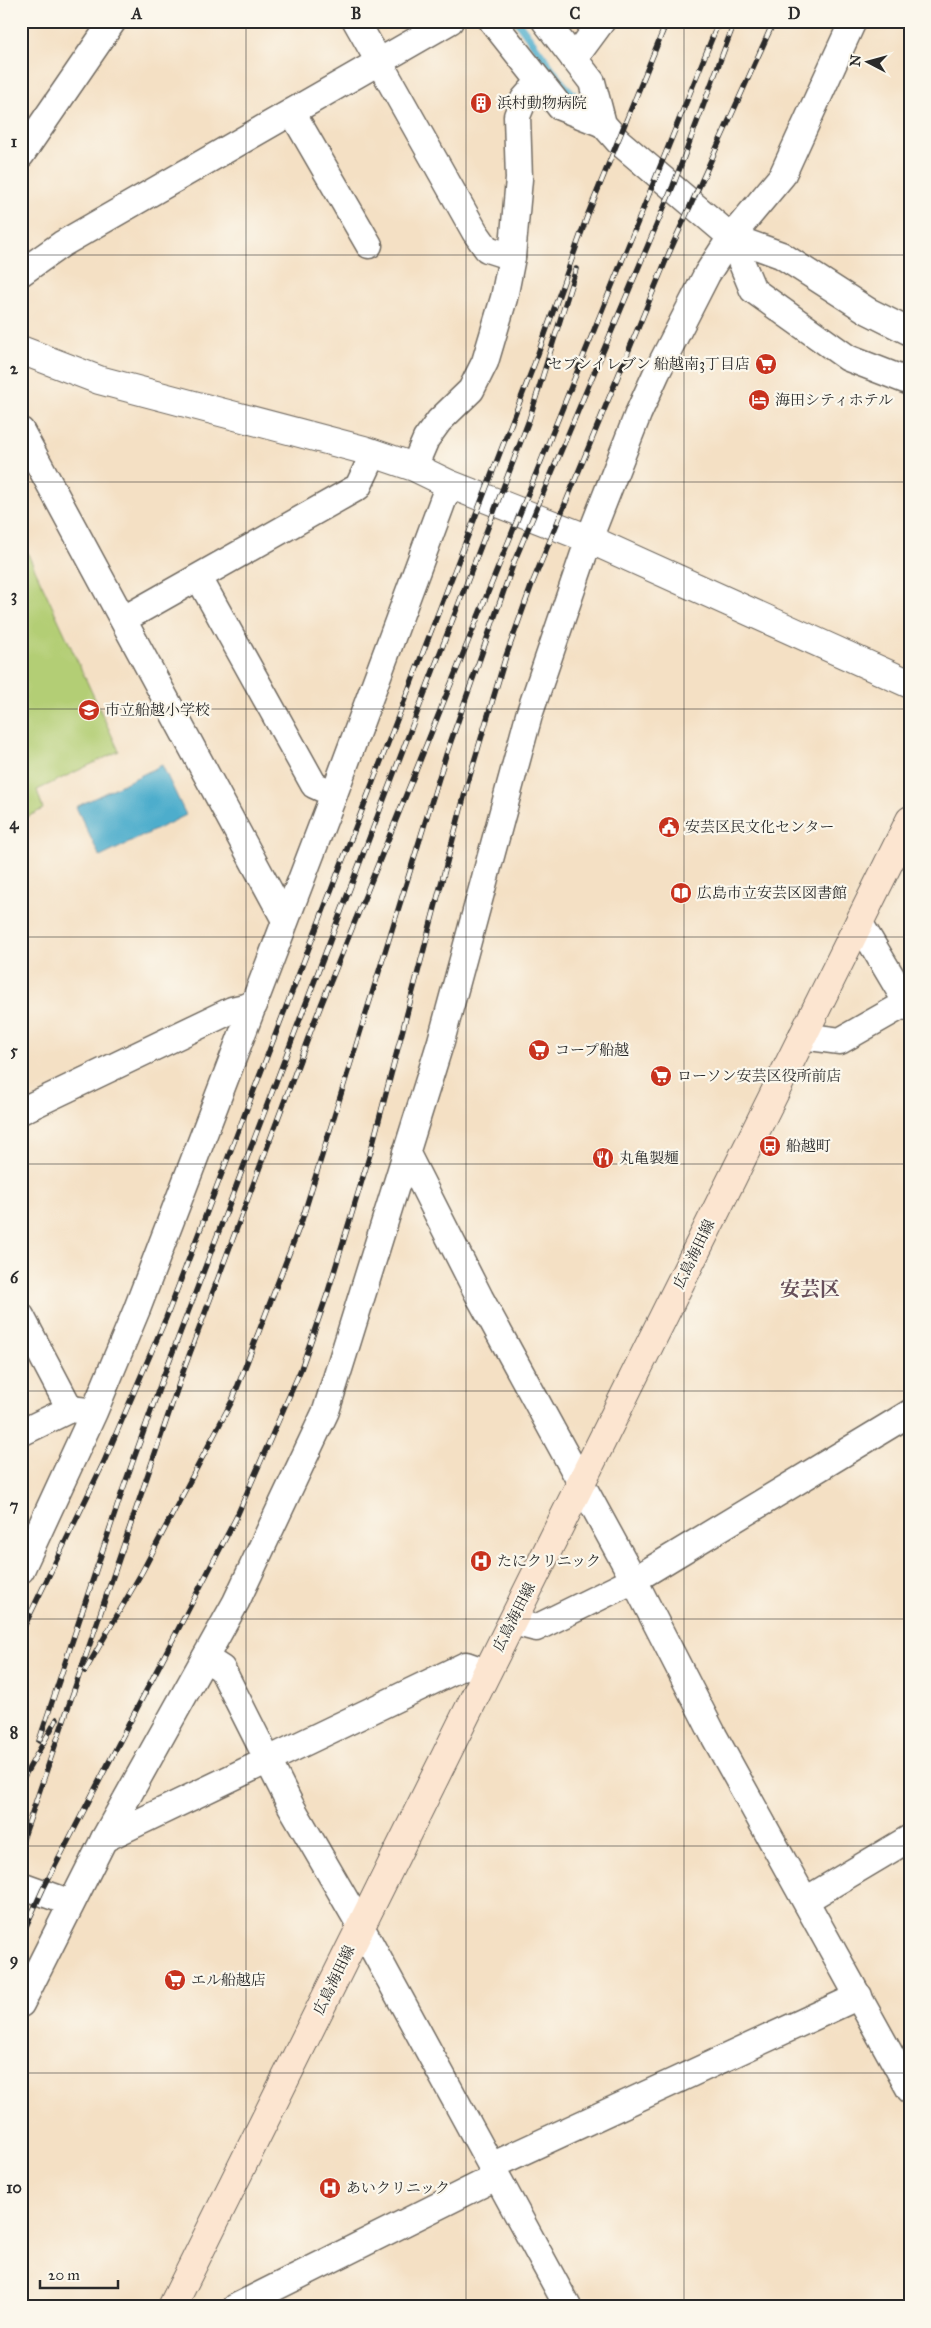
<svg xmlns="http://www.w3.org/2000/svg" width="931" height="2328" font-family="'IM FELL Great Primer','Noto Serif JP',serif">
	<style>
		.green { fill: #b3ce74; stroke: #6f7c50 }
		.water { fill: #4dadcc; stroke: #3c6c7c }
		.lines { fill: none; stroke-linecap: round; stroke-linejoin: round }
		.stream { stroke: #4dadcc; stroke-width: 8 }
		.minor-casing { stroke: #716a61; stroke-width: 29 }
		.tertiary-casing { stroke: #716a61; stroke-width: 30 }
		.secondary-casing { stroke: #716a61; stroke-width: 30 }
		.minor { stroke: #fff; stroke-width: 26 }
		.tertiary { stroke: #fff; stroke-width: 28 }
		.secondary { stroke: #fce5d0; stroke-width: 28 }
		.rail-casing { stroke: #2b2b2b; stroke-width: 5.5 }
		.rail { stroke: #fbf7ec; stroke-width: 4; stroke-dasharray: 11; stroke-linecap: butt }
		.grid { fill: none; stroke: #2b2b2b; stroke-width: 1; stroke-opacity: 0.55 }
		.labels { text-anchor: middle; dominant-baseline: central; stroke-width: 4.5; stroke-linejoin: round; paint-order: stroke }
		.poi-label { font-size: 15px; fill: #2b2b2b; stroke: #fbf7ec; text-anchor: start }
		.street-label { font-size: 15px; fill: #2b2b2b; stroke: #fbf7ec }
		.district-label { font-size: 20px; font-weight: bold; fill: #664f5a; stroke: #fbf7ec }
		.neatline { fill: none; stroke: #2b2b2b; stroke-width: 2 }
		.grid-label { font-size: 16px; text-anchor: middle; font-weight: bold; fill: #2b2b2b }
	</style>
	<rect width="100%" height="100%" fill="#fbf7ec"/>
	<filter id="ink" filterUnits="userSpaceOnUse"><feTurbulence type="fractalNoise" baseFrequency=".02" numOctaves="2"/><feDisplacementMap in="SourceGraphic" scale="10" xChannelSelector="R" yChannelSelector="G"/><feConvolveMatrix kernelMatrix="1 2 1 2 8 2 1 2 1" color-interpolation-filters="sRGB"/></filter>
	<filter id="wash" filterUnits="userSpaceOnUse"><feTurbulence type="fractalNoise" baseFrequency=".0096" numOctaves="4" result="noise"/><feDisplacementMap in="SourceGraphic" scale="20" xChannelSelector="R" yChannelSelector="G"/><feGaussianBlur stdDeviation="1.12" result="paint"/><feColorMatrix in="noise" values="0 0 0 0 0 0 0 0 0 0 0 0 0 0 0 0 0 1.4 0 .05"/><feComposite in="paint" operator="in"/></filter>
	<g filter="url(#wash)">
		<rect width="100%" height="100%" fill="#f4e0c4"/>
		<!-- green -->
		<path class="green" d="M21,539l98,212 -82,39 6,19 -22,11z"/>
		<!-- water -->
		<path class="water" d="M162,765l24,50 -86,42 -24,-50z"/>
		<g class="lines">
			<!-- stream -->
			<path class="stream" d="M517,21l46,63 15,15"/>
		</g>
	</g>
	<g filter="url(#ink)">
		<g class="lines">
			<!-- minor casing -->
			<g class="minor-casing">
				<g id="minor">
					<path d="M356,21l119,211 12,17 25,8"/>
					<path d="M492,21l68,86 43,17"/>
					<path d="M545,21l47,61 11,42 15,17 113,96 50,18 87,56 42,21"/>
					<path d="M574,59l28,-38"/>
					<path d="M292,112l77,133"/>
					<path d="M21,155l92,-134"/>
					<path d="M731,237l22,53 95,68 62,24"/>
					<path d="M21,273l41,-29 388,-223"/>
					<path d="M21,431l264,489"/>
					<path d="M414,467l12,-28 13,-18 32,-31 14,-28 19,-64 8,-41 7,-78 -2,-63 7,-17 15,-17"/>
					<path d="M199,578l115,207 20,9"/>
					<path d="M124,619l234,-132 16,-34"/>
					<path d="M859,922l51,86"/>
					<path d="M802,1036l38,5 70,-40"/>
					<path d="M21,1111l211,-101 22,-5"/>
					<path d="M406,1152l74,146 154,282 80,156 196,354"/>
					<path d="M21,1316l49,93"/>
					<path d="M21,1433l49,-24 17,2"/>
					<path d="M21,1570l73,-158 43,-103 197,-515 115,-310"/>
					<path d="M513,1622l23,6 98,-48 276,-167"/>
					<path d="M205,1658l17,11 69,137 69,119 208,382"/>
					<path d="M104,1839l362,-174 20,7"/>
					<path d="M21,1885l50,18"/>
					<path d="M806,1900l104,-62"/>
					<path d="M21,2004l83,-165 132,-237 90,-191 115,-370 88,-326 60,-176 49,-125 19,-42 50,-98 24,-37 51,-61 71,-155"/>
					<path d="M491,2166l368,-170"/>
					<path d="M236,2307l260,-130"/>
				</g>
			</g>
			<!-- tertiary casing -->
			<g class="tertiary-casing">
				<path id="tertiary" d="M21,350l78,30 265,70 50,17 35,17 140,55 321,145"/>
			</g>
			<!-- secondary casing -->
			<g class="secondary-casing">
				<path id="secondary" d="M172,2307l738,-1487"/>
			</g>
			<!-- minor -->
			<use href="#minor" class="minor"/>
			<!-- tertiary -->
			<use href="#tertiary" class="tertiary"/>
			<!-- secondary -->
			<use href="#secondary" class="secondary"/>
			<!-- rail casing -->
			<g class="rail-casing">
				<g id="rail">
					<path d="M21,1633l82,-169 63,-146 369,-956 53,-148 79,-193"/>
					<path d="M85,1671l57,-99 90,-171 70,-181 144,-465 68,-193 159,-376 62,-165"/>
					<path d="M39,1741l84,-252 39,-109 367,-960 47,-151"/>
					<path d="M21,1782l36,-63"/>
					<path d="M21,1845l163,-476 129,-344 406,-1004"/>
					<path d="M21,1937l22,-48 193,-371 65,-149 26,-74 43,-141 98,-372 37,-123 27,-75 137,-331 105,-232"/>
				</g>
			</g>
			<!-- rail -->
			<use href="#rail" class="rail"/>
		</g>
	</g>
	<!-- grid -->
	<path class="grid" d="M246,21v2286M466,21v2286M684,21v2286M21,255h889M21,482h889M21,709h889M21,937h889M21,1164h889M21,1391h889M21,1619h889M21,1846h889M21,2073h889"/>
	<!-- icons -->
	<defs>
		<g id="building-disc" transform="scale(1.125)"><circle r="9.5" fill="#c8321e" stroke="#fbf7ec"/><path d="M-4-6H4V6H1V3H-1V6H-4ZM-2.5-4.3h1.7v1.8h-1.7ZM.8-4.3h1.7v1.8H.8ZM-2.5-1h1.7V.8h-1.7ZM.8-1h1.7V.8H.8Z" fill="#fff"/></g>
		<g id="supermarket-disc" transform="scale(1.125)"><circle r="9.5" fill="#c8321e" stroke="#fbf7ec"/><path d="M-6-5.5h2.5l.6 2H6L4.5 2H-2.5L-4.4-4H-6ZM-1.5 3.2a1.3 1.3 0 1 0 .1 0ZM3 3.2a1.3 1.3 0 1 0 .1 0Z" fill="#fff"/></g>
		<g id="hotel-disc" transform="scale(1.125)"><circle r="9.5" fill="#c8321e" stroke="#fbf7ec"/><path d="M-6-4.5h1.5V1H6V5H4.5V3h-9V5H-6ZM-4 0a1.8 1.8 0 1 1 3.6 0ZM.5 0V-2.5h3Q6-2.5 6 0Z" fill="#fff"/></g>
		<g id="school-disc" transform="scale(1.125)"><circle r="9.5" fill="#c8321e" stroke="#fbf7ec"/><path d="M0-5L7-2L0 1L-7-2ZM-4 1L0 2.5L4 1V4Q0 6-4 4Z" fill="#fff"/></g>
		<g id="civic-disc" transform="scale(1.125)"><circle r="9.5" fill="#c8321e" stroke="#fbf7ec"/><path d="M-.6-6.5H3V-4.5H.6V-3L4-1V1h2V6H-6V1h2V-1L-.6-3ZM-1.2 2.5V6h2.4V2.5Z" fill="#fff"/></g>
		<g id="library-disc" transform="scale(1.125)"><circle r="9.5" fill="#c8321e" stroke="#fbf7ec"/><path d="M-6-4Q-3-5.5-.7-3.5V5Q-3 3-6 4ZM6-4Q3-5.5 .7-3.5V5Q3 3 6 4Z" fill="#fff"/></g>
		<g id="bus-disc" transform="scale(1.125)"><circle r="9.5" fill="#c8321e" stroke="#fbf7ec"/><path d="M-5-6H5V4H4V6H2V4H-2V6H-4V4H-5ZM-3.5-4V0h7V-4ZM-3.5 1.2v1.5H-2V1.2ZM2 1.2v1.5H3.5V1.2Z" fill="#fff"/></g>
		<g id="restaurant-disc" transform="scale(1.125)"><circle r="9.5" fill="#c8321e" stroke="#fbf7ec"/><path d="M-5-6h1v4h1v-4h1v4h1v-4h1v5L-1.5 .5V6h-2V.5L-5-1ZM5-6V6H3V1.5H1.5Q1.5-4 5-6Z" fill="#fff"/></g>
		<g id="hospital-disc" transform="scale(1.125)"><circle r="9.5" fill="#c8321e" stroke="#fbf7ec"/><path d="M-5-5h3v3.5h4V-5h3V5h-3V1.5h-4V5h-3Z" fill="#fff"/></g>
	</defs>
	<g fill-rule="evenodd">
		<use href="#building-disc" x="481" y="103"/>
		<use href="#supermarket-disc" x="766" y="364"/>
		<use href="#hotel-disc" x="759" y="400"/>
		<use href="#school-disc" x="89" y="710"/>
		<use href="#civic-disc" x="669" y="827"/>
		<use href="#library-disc" x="681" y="893"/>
		<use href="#supermarket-disc" x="539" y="1050"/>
		<use href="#supermarket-disc" x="661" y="1076"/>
		<use href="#bus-disc" x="770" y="1146"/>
		<use href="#restaurant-disc" x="603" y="1158"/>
		<use href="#hospital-disc" x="481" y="1561"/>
		<use href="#supermarket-disc" x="175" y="1980"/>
		<use href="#hospital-disc" x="330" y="2188"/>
	</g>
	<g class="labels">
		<!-- poi labels -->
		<g class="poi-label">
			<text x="497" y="103">浜村動物病院</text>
			<text x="750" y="364" text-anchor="end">セブンイレブン 船越南3丁目店</text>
			<text x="775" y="400">海田シティホテル</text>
			<text x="105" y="710">市立船越小学校</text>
			<text x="685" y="827">安芸区民文化センター</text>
			<text x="697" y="893">広島市立安芸区図書館</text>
			<text x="555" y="1050">コープ船越</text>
			<text x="677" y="1076">ローソン安芸区役所前店</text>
			<text x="786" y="1146">船越町</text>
			<text x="619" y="1158">丸亀製麺</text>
			<text x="497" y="1561">たにクリニック</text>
			<text x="191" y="1980">エル船越店</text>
			<text x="346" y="2188">あいクリニック</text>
		</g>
		<!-- street labels -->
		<g class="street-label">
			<text transform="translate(694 1254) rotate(-64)">広島海田線</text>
			<text transform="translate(514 1617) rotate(-63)">広島海田線</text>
			<text transform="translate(334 1980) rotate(-64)">広島海田線</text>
		</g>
		<!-- district labels -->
		<g class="district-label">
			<text x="810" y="1289">安芸区</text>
		</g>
	</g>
	<!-- margin -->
	<rect width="931" height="2328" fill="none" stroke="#fbf7ec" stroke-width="55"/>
	<!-- north arrow -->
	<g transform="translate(868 62) rotate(276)" stroke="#fbf7ec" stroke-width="4" paint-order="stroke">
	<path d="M0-4L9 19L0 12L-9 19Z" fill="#2b2b2b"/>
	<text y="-8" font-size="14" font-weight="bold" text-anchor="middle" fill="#2b2b2b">N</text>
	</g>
	<!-- scale -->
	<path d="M40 2280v8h78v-8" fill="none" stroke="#2b2b2b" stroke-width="2.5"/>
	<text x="48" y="2280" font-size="15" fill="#2b2b2b" stroke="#fbf7ec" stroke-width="4" paint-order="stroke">20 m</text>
	<rect x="28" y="28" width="876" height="2272" class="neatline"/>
	<g class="grid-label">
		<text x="137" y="19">A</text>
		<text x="356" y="19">B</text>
		<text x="575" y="19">C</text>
		<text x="794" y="19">D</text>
		<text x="14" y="147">1</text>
		<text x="14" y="374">2</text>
		<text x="14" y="601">3</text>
		<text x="14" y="829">4</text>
		<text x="14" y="1056">5</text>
		<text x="14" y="1283">6</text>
		<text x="14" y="1511">7</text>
		<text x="14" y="1738">8</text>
		<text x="14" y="1965">9</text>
		<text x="14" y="2193">10</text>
	</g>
</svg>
